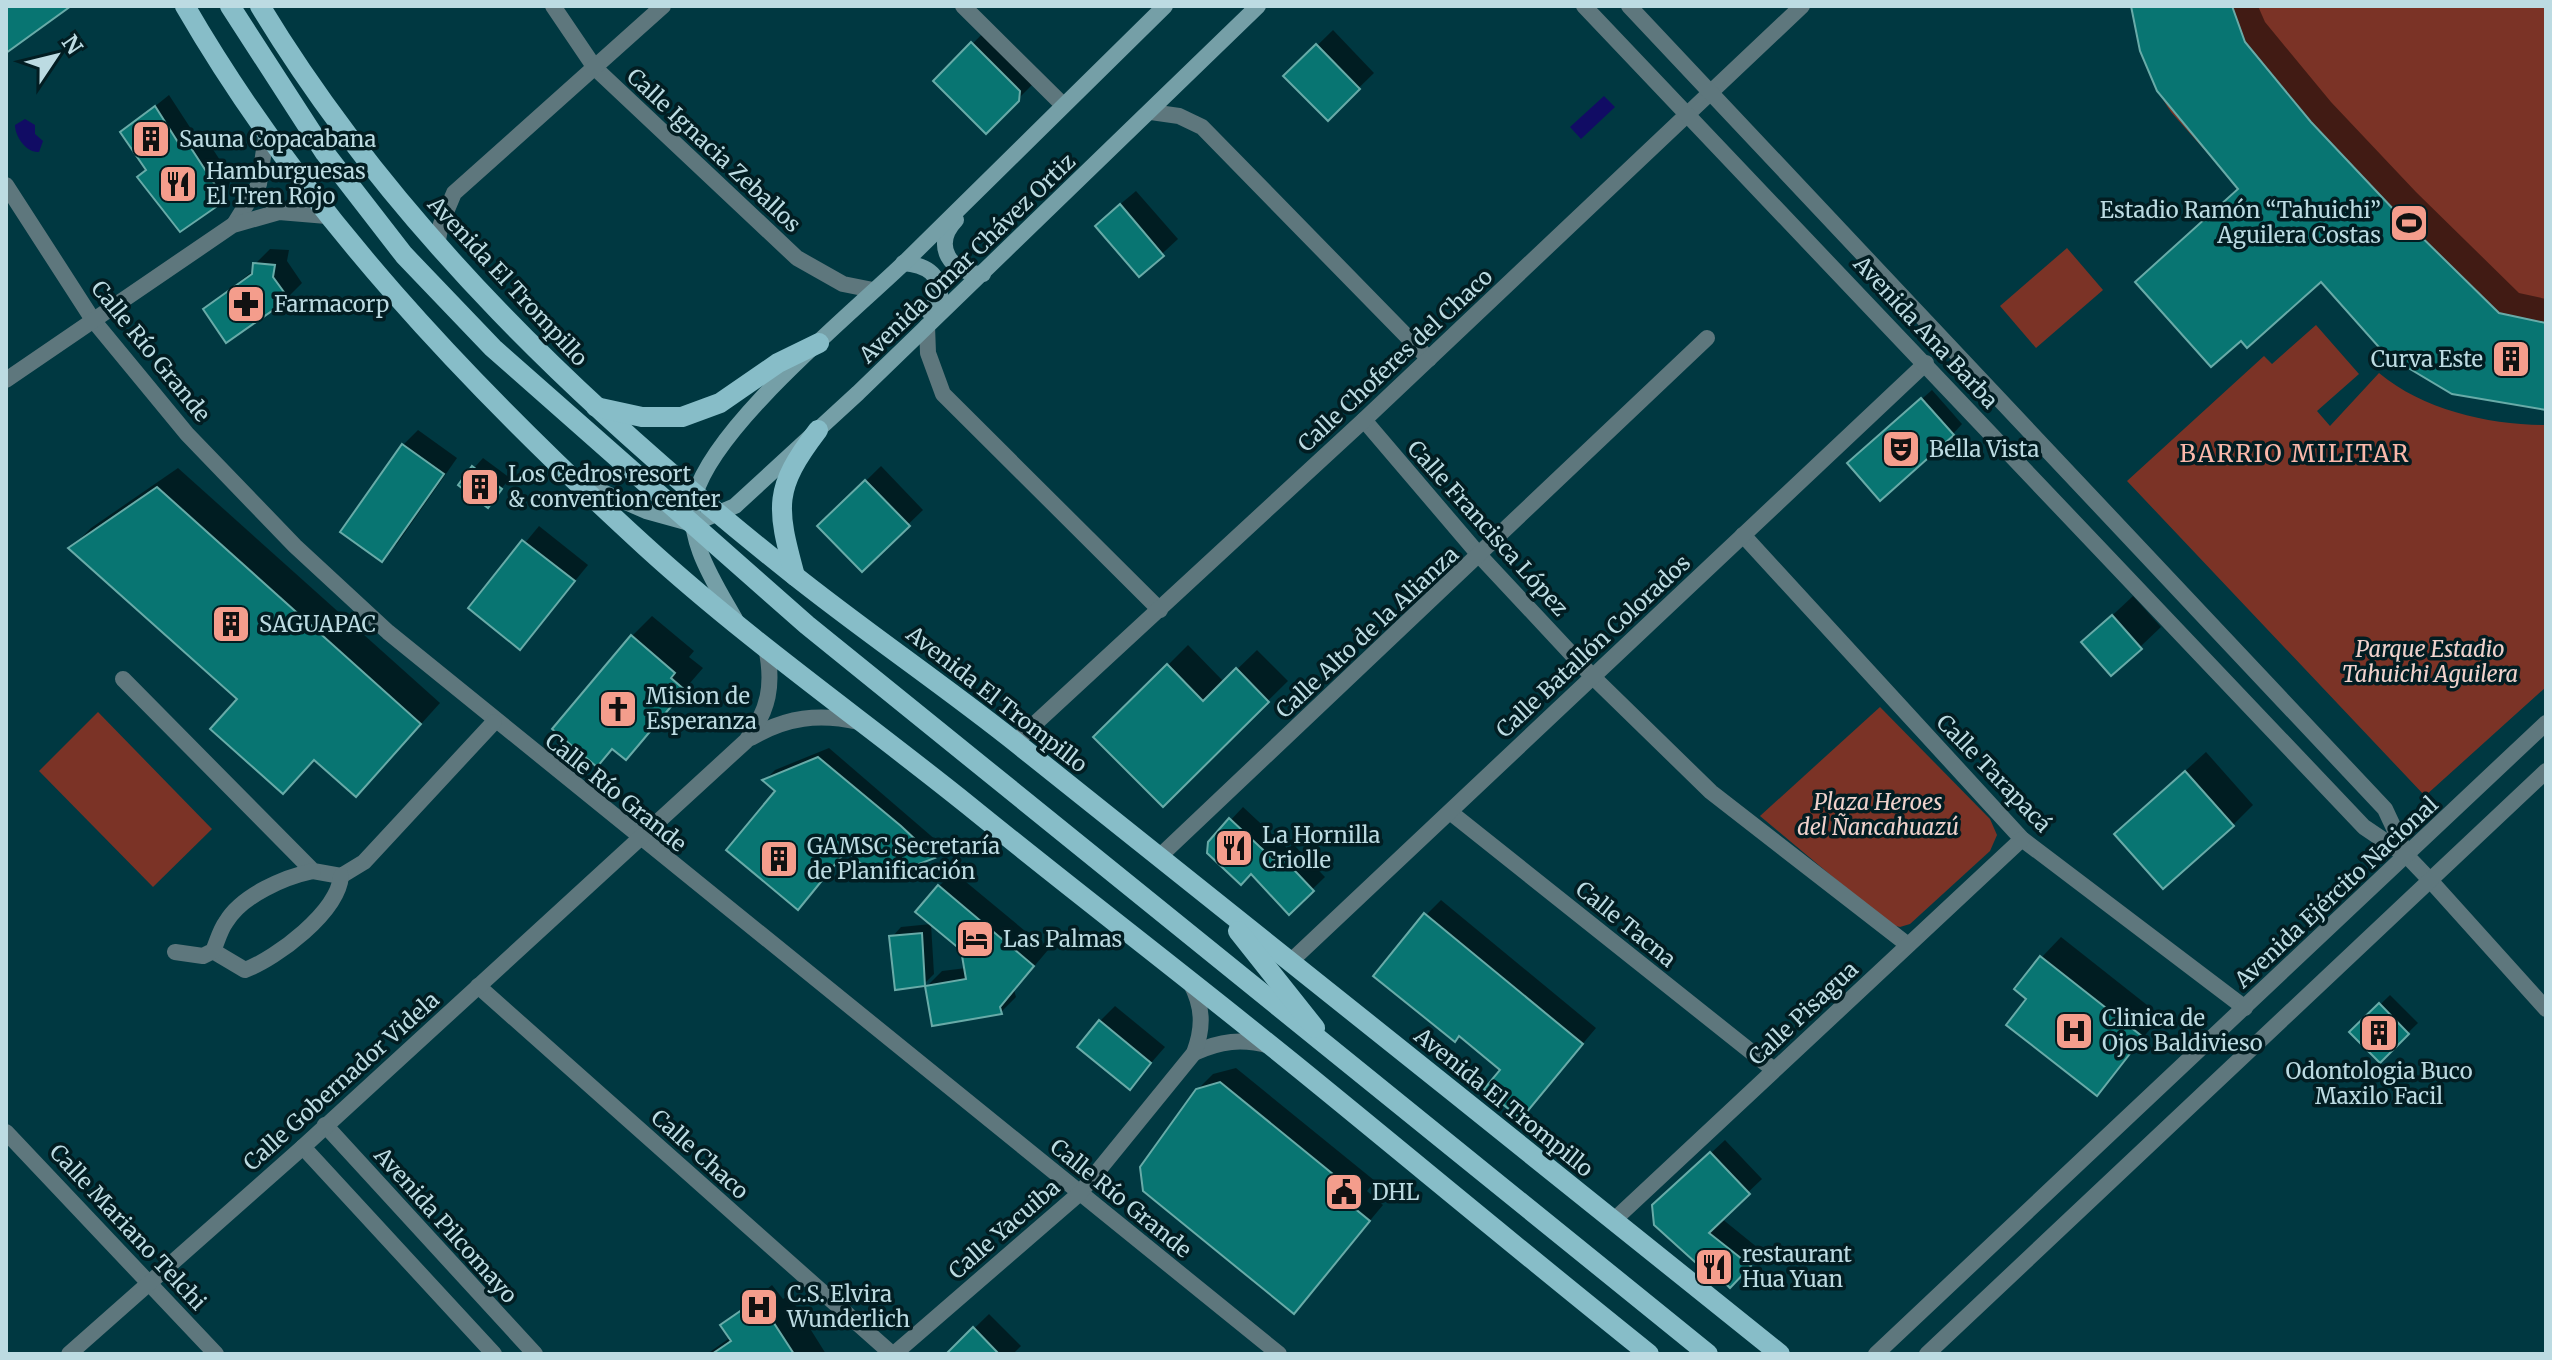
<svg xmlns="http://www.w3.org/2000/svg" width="2552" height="1360" font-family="Merriweather,serif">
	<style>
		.green { fill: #7b3326 }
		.water { fill: #110c64 }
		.shadow { fill: #0007 }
		.building { fill: #087572; stroke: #68aba8; stroke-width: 2 }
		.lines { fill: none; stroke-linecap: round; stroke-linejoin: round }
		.minor { stroke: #5e777d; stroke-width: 16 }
		.tertiary { stroke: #5e777d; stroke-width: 16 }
		.secondary { stroke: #759fa7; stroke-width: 16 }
		.primary { stroke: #87bdc8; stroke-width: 20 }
		.labels { text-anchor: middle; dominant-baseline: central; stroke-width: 7; stroke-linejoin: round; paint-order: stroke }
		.poi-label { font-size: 22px; fill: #bcdbe2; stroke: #021d22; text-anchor: start }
		.street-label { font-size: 22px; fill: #bcdbe2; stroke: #021d22 }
		.park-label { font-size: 22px; font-style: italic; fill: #f0d2cc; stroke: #021d22 }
		.neighbourhood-label { font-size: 24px; letter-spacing: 2px; fill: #fab8aa; stroke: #021d22 }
	</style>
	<rect width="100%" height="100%" fill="#003841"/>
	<!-- green -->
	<g class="green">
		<path d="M2131,6h415v404l-89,-15 -72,-41 -214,-242c-23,-33 -32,-67 -40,-106z"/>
		<path d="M2067,248l36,42 -67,58 -36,-42z"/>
		<path d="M2316,325l43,49 -42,37 13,15 49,-53c44,37 111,52 167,52v262l-121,109 -298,-315 137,-125 8,8z"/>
		<path d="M1880,707l110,112 7,16 -7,16 -80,73 -10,3 -11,-3 -129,-108z"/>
		<path d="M98,712l114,117 -59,58 -114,-116z"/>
	</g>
	<!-- water -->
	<g class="water">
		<path d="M1604,96l11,11 -34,32 -11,-12z"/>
		<path d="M25,119l10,6v9l8,7 -4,11c-13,1 -24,-16 -24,-27z"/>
	</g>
	<!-- shadow -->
	<g class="shadow">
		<path d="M2133,6h125l7,16 66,80 85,90 103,101 27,6v109l-225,-129 -80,59 -2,-150z"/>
		<path d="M987,29l46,55 -47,47 -50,-50z"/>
		<path d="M1333,30l41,43 -46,45 -42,-42z"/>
		<path d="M169,95l26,40 6,-4 30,46 -3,14 -14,14 -66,-36 -25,-37z"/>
		<path d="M1136,191l42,48 -39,36 -27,-64z"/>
		<path d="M270,249l19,1 -2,11 15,22 -15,15 -82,11 49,-39 1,-6z"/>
		<path d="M1932,390l30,34 -9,10 -94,20z"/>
		<path d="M418,430l39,28 -60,86 -15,15 21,-114z"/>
		<path d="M483,458l27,20 -22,27 -14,-37z"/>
		<path d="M881,466l42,44 -61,59 -42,-43z"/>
		<path d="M178,468l262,235 -64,71 -61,-16 -76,-59 -168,-151 20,-20z"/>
		<path d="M539,526l49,39 -68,83 -49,-40z"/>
		<path d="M2133,596l28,31 -21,20 -56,-5z"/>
		<path d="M652,616l42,35 -5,6 14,11 -77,89 -12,-10 -17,17 35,-128z"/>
		<path d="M1188,645l36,37 33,-32 31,31 -125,123 -67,-67z"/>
		<path d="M829,748l108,93v7l-10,11 -80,-10 -82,-69 10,-10z"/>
		<path d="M2206,752l47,53 -20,20 -117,9z"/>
		<path d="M1243,807l45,42 5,-5 32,33 -36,35 -38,-40 -41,-30z"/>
		<path d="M954,872l94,78 -34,40 2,7 -15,15 -74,-26 15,-15 24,-3 -27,-82z"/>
		<path d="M1441,900l155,128 -75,89 -18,-47 -77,-155z"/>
		<path d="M931,924l3,50 -10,10 -32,-47 9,-10z"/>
		<path d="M2061,937l100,79 -64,77 -68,-95 12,-40z"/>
		<path d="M2390,995l28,28 -38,37 -28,-28z"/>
		<path d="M1115,1006l50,41 -35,40 -30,-66z"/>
		<path d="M1236,1068l139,113 -8,10 16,14 -89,106 -97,-221 16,-16z"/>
		<path d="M1725,1140l37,39 -41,39 42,34 -33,33 -61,-93z"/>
		<path d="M772,1285l11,14 6,-4 37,59h-119l24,-17 -8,-12z"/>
		<path d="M989,1314l32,32 -8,8h-65z"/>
	</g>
	<!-- building -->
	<g class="building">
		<path d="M6,6h65l-65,47z"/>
		<path d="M2131,6h101l13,36 66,80 85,90 103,101 47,10v87l-94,-16 -67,-40 -64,-72 -74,66 -6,-7 -30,26 -76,-85 103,-93 -81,-98 -17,-40z"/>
		<path d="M971,42l49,49 -1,10 -33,33 -53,-53z"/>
		<path d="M1316,44l44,45 -32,32 -45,-45z"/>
		<path d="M155,106l26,41 6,-5 32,49 -3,16 -36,25 -43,-55 9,-7 -26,-38z"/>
		<path d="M1120,204l44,52 -25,21 -44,-51z"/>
		<path d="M253,263l22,2 -2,12 16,22 -63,44 -23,-34 49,-35z"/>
		<path d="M1921,398l33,37 -74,66 -33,-38z"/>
		<path d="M402,444l42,30 -62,88 -42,-30z"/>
		<path d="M472,466l30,23 -14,19 -30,-23z"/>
		<path d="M865,480l45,46 -48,46 -45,-46z"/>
		<path d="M157,487l264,237 -65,73 -42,-37 -31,34 -73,-65 27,-30 -169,-151z"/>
		<path d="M522,540l53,41 -55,69 -52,-42z"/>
		<path d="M2112,615l30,34 -31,27 -30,-34z"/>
		<path d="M631,635l44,38 -4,5 14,12 -59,70 -14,-11 -15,18 -45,-38z"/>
		<path d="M1167,664l36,37 33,-33 33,34 -106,105 -70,-70z"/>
		<path d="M818,757l83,69 34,32 -56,21 -33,-28 -48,59 -72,-60 49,-59 -13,-11z"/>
		<path d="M2185,771l49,55 -71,63 -49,-55z"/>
		<path d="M1229,818l45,42 6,-5 34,36 -25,24 -38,-41 -10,11 -34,-32 1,-11z"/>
		<path d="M938,885l96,81 -34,41 2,7 -70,12 -7,-40 41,-7 -5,-29 -46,-38z"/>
		<path d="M1424,913l159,131 -62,75 -37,-30 16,-19 -41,-34 -4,6 -82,-66z"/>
		<path d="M922,933l3,53 -30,4 -6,-54z"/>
		<path d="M2040,956l103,81 -46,59 -91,-71 20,-26 -12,-10z"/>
		<path d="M2379,1003l30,31 -29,29 -31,-31z"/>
		<path d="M1099,1020l52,43 -21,27 -53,-43z"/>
		<path d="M1220,1082l141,115 -8,10 17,14 -76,93 -151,-123 -3,-24 56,-78z"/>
		<path d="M1710,1152l40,42 -41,39 42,33 -21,22 -11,-11 -3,4 -62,-56 -2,-20z"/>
		<path d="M752,1303l10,15 6,-4 26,40h-82l19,-13 -11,-16z"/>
		<path d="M973,1327l26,27h-53z"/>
	</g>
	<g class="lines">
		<!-- minor -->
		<g class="minor">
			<path d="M553,6l42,62 202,190 46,26 30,6"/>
			<path d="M963,6l100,99"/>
			<path d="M1151,112l28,4 23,11 227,232"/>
			<path d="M6,185l87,135 94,114 108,112 93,86 891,722"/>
			<path d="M235,223l24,-39 7,-48"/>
			<path d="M437,245l4,-21 13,-31 209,-187"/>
			<path d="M927,326l1,27 15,41 217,216"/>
			<path d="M6,380l227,-155 46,-13 48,4"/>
			<path d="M1364,420l116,136 112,120 119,116 197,153"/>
			<path d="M1743,535l279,304 223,169"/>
			<path d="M123,679l190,192 28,5 23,-14 130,-140"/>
			<path d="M751,738c35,-21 68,-25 108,-16"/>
			<path d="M1015,742l349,-322 438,-414"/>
			<path d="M1450,812l324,258"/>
			<path d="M1159,857l548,-519"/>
			<path d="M2429,879l117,130"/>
			<path d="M213,951l32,19c32,-12 93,-58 96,-94"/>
			<path d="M175,952l28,4 10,-5c4,-9 7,-21 13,-29 16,-27 59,-45 87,-51"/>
			<path d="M1290,962l636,-599"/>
			<path d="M478,986l414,368"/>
			<path d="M1194,1053c26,-12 48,-15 76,-7"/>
			<path d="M325,1125l210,229"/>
			<path d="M6,1132l210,222"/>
			<path d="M303,1147l191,207"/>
			<path d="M1614,1220l408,-381"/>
			<path d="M69,1354l234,-207 443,-406c23,-31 28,-56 20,-94"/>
			<path d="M894,1354l186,-161 114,-140c10,-26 9,-47 -4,-71"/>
		</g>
		<!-- tertiary -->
		<g class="tertiary">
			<path d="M1584,6l780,821 43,29 22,23"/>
			<path d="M1629,6l756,803 21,45"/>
			<path d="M1876,1354l670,-631"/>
			<path d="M1927,1354l619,-583"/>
		</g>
		<!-- secondary -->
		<g class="secondary">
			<path d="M956,220c-24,25 -6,54 27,54"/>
			<path d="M903,263c24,2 38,11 37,36l-12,12"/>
			<path d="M580,482l66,29 47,13 42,-18 123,-113 400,-387"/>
			<path d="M735,619c-19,-34 -52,-82 -40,-124 20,-70 155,-180 210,-233 87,-85 173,-171 260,-256"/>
		</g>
		<!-- primary -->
		<g class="primary">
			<path d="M185,6c119,206 286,381 461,541 102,93 215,172 322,258 117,95 237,186 354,282 109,89 217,179 327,267"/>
			<path d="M230,6l95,147 79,102 89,93 314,277 901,729"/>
			<path d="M260,6c135,223 328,405 530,566 75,60 154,113 229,173 254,203 508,405 761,609"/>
			<path d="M596,407l46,10h40l38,-14 58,-40 41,-20"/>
			<path d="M795,576c-19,-70 -22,-87 23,-146"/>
			<path d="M1238,931l77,97"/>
		</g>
	</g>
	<!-- icons -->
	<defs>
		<g id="building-square" transform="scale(2)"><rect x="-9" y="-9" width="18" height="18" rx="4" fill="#f49d8c" stroke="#021d22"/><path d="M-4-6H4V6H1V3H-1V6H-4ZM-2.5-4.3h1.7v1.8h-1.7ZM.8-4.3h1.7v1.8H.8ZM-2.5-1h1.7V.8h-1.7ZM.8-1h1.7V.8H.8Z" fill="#111"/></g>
		<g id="restaurant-square" transform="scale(2)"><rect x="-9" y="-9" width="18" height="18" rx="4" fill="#f49d8c" stroke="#021d22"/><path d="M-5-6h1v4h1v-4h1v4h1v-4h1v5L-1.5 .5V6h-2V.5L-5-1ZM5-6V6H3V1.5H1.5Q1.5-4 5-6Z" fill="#111"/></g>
		<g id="stadium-square" transform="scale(2)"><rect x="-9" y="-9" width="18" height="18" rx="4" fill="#f49d8c" stroke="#021d22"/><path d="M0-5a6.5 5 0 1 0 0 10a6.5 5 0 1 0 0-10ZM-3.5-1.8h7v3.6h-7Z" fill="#111"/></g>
		<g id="pharmacy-square" transform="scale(2)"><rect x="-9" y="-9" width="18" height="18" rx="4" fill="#f49d8c" stroke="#021d22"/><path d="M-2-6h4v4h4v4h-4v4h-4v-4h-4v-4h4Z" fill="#111"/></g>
		<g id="theatre-square" transform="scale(2)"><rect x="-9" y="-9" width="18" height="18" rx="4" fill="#f49d8c" stroke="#021d22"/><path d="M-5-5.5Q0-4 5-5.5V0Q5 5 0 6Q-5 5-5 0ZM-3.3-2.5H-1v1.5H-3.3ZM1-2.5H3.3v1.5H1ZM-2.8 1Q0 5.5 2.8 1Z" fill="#111"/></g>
		<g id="church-square" transform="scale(2)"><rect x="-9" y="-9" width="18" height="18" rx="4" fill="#f49d8c" stroke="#021d22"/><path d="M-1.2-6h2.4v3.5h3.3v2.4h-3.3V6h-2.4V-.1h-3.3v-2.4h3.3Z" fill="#111"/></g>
		<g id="hotel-square" transform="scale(2)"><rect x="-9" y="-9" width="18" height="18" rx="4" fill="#f49d8c" stroke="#021d22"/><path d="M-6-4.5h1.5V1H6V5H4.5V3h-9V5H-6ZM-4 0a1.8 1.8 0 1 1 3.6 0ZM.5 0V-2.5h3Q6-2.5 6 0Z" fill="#111"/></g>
		<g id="hospital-square" transform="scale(2)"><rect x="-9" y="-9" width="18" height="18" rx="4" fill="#f49d8c" stroke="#021d22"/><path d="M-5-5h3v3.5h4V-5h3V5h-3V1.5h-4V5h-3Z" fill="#111"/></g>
		<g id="civic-square" transform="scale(2)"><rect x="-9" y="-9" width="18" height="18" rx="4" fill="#f49d8c" stroke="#021d22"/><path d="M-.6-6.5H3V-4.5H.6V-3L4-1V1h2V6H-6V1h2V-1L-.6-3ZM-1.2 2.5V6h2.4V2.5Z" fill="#111"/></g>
	</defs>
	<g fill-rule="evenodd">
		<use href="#building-square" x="151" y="139"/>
		<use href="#restaurant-square" x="178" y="184"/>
		<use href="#stadium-square" x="2409" y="223"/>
		<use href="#pharmacy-square" x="246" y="304"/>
		<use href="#building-square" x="2511" y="359"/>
		<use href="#theatre-square" x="1901" y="449"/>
		<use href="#building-square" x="480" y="487"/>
		<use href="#building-square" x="231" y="624"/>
		<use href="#church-square" x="618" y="709"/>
		<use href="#restaurant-square" x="1234" y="848"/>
		<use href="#building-square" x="779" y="859"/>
		<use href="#hotel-square" x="975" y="939"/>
		<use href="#hospital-square" x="2074" y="1031"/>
		<use href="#building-square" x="2379" y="1033"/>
		<use href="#civic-square" x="1344" y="1192"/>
		<use href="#restaurant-square" x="1714" y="1267"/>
		<use href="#hospital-square" x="759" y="1307"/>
	</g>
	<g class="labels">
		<!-- poi labels -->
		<g class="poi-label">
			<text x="179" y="139">Sauna Copacabana</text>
			<text x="206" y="171">Hamburguesas<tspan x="206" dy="25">El Tren Rojo</tspan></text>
			<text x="2381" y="210" text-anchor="end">Estadio Ramón “Tahuichi”<tspan x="2381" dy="25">Aguilera Costas</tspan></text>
			<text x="274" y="304">Farmacorp</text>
			<text x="2483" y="359" text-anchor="end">Curva Este</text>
			<text x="1929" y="449">Bella Vista</text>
			<text x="508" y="474">Los Cedros resort<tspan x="508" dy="25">&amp; convention center</tspan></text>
			<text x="259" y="624">SAGUAPAC</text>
			<text x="646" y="696">Mision de<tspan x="646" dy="25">Esperanza</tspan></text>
			<text x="1262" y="835">La Hornilla<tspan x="1262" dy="25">Criolle</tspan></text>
			<text x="807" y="846">GAMSC Secretaría<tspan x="807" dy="25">de Planificación</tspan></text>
			<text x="1003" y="939">Las Palmas</text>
			<text x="2102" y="1018">Clinica de<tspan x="2102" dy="25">Ojos Baldivieso</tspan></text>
			<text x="2379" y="1071" text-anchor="middle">Odontologia Buco<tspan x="2379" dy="25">Maxilo Facil</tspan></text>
			<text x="1372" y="1192">DHL</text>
			<text x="1742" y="1254">restaurant<tspan x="1742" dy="25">Hua Yuan</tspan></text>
			<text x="787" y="1294">C.S. Elvira<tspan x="787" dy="25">Wunderlich</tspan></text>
		</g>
		<!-- street labels -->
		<g class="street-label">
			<text transform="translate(714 150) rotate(43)">Calle Ignacia Zeballos</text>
			<text transform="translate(967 258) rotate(-44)">Avenida Omar Chávez Ortiz</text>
			<text transform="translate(508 281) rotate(47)">Avenida El Trompillo</text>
			<text transform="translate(1926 332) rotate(47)">Avenida Ana Barba</text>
			<text transform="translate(151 351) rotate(51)">Calle Río Grande</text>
			<text transform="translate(1395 360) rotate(-43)">Calle Choferes del Chaco</text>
			<text transform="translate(1488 528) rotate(48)">Calle Francisca López</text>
			<text transform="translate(1367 632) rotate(-43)">Calle Alto de la Alianza</text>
			<text transform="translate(1593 646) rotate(-43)">Calle Batallón Colorados</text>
			<text transform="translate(997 699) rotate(38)">Avenida El Trompillo</text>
			<text transform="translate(1994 773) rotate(46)">Calle Tarapacá</text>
			<text transform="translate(616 792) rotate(39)">Calle Río Grande</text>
			<text transform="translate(2336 892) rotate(-43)">Avenida Ejército Nacional</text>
			<text transform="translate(1626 924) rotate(39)">Calle Tacna</text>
			<text transform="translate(1803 1013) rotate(-43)">Calle Pisagua</text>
			<text transform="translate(341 1081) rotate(-42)">Calle Gobernador Videla</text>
			<text transform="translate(1504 1102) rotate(39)">Avenida El Trompillo</text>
			<text transform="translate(700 1154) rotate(42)">Calle Chaco</text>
			<text transform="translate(1121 1198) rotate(39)">Calle Río Grande</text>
			<text transform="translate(446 1225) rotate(48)">Avenida Pilcomayo</text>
			<text transform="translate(128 1227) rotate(47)">Calle Mariano Telchi</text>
			<text transform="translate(1004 1229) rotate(-41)">Calle Yacuiba</text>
		</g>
		<!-- park labels -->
		<g class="park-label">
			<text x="2430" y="649">Parque Estadio<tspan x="2430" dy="25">Tahuichi Aguilera</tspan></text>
			<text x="1878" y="802">Plaza Heroes<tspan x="1878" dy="25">del Ñancahuazú</tspan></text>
		</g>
		<!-- neighbourhood labels -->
		<g class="neighbourhood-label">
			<text x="2295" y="453">BARRIO MILITAR</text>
		</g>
	</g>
	<!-- border -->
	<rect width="2552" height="1360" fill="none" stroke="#bcdbe2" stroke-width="16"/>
	<!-- north arrow -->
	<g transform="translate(56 56) rotate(55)" stroke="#021d22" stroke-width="6" paint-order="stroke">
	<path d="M0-6L14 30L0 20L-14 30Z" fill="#bcdbe2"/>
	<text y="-12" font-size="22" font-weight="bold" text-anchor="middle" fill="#bcdbe2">N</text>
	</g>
</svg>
